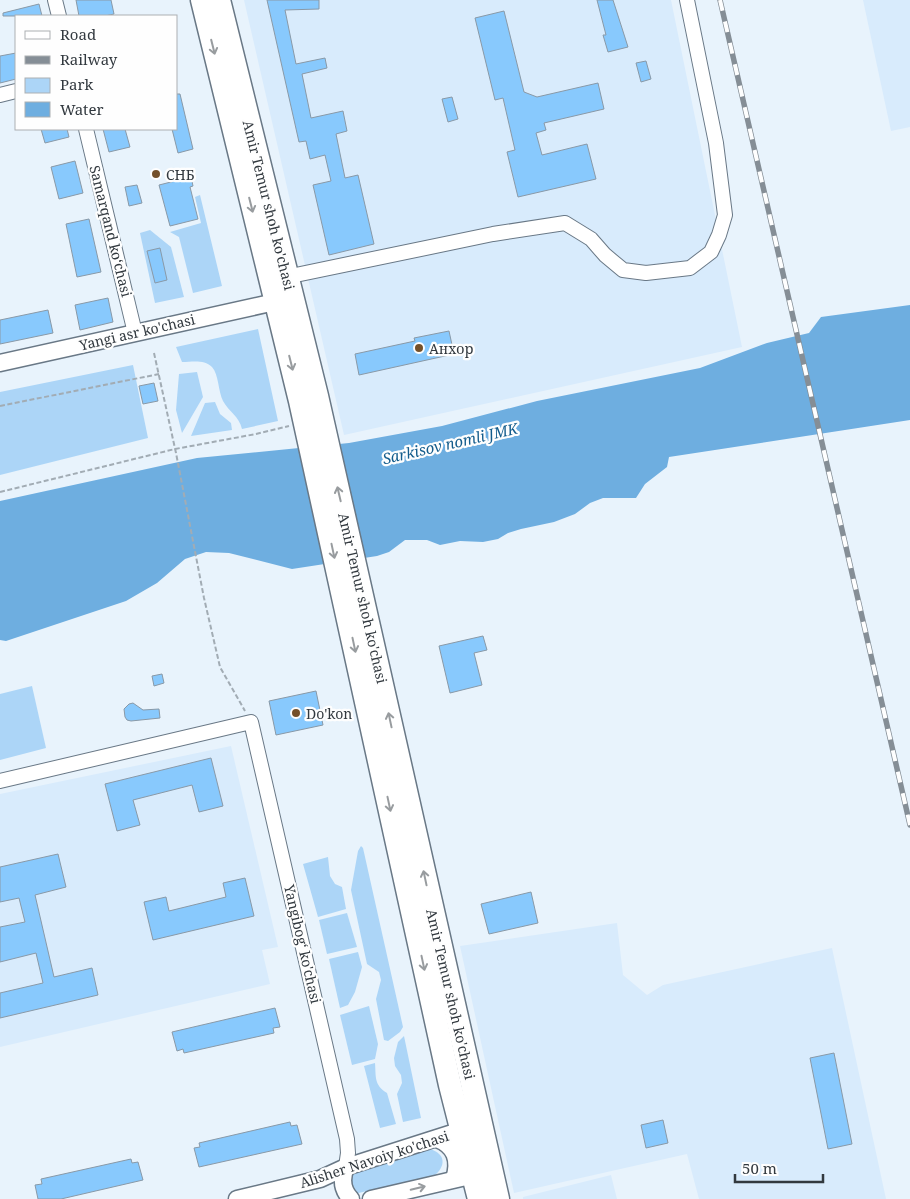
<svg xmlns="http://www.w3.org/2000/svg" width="910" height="1199" font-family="'Noto Serif',serif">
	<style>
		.built { fill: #d8ebfc }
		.green { fill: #acd5f7 }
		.water { fill: #6eaee0 }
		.building { fill: #88c9fd; stroke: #8999a7 }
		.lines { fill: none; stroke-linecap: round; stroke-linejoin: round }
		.minor-casing { stroke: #697886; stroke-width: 16 }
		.tertiary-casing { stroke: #697886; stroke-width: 19 }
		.trunk-casing { stroke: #697886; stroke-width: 25 }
		.path { stroke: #a2acb4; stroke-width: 2; stroke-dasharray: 5 2.5; stroke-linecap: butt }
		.minor { stroke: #fff; stroke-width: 14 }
		.tertiary { stroke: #fff; stroke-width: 16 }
		.trunk { stroke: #fff; stroke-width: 22 }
		.rail-casing { stroke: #858e96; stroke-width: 5.5 }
		.rail { stroke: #fefefe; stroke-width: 4; stroke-dasharray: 11; stroke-linecap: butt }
		.oneway { stroke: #989c9f }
		.poi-dot { fill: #74502a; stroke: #fefefe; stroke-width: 2 }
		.labels { text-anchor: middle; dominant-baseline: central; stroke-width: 4.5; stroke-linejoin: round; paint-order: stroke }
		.poi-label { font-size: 14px; fill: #32393f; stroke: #fefefe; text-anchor: start }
		.street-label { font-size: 14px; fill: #32393f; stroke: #fefefe }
		.water-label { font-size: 15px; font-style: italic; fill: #135c8c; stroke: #fefefe }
	</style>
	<rect width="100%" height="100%" fill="#e8f3fc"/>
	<!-- built -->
	<g class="built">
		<path d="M244,0h427l71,347 -398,88z"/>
		<path d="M863,0h47v127l-19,4z"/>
		<path d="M231,746l47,201 -16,3 8,34 -270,63v-253z"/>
		<path d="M617,923l6,52 24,20 16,-10 169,-37 54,251h-187l-12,-45 -173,39 -54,-247z"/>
		<path d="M611,1175l6,24h-94v-2z"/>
	</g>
	<!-- green -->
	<g class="green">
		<path d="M200,195l22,91 -29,7 -14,-56 -9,-5 31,-9 -6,-26z"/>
		<path d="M150,230l21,17 13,50 -29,6 -15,-70z"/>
		<path d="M258,329l20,92 -36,8c-3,-13 -13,-17 -19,-28 -5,-10 -4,-26 -11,-34 -8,-8 -20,-5 -30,-5l-6,-15z"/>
		<path d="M133,365l15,73 -148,37v-83z"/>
		<path d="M197,372l6,25 -21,36 -6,-23 3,-36z"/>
		<path d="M215,402l5,12 11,9 1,7 -41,6 14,-33z"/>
		<path d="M32,686l14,62 -46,12v-66z"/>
		<path d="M361,846l2,2 40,179 -3,5 -12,9 -4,-1 -8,-41 5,-19 -2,-8 -12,-8 -16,-74 7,-39z"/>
		<path d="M328,857l2,19 5,8 7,3 4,22 -28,8 -15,-53z"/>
		<path d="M347,913l10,34 -30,7 -8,-34z"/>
		<path d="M358,952l4,15 -7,25 -7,13 -8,3 -11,-49z"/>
		<path d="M369,1006l9,38 -3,15 -23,6 -12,-50z"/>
		<path d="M404,1036l17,82 -18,4 -6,-28 5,-11 -1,-8 -6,-9 -1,-8 4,-16z"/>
		<path d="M375,1063c1,14 -1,22 12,30l9,31 -16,4 -16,-62z"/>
		<path d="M430,1149c16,5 16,17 4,27l-80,18 -12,-21z"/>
	</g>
	<!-- water -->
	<path class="water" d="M910,305v115l-241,37 -2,10 -22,17 -9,14h-33l-13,5 -15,11 -21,8 -33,7 -13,4 -10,6 -15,3 -23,-1 -20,4 -13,-5h-22l-16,12 -12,4 -85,13 -63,-16 -23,-1 -21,7 -28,24 -31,18 -120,40 -6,-1v-139l197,-43 152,-15 93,-17 95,-25 163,-33 67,-25 42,-10 12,-16z"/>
	<!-- building -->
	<g class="building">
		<path d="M76,0h35l3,14 -9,2h-26z"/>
		<path d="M267,0h52v9l-34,1 11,54 29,-6 2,10 -25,6 9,44 32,-7 4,20 -11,3 9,44 13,-3 16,69 -45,11 -16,-70 18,-4 -6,-26 -15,4 -4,-18 -7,1z"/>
		<path d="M597,0h16l15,47 -20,5 -5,-17h3z"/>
		<path d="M39,4l3,12h-39v-3z"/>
		<path d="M504,11l20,81 13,5 61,-14 6,26 -60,14 2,7 -10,3 6,22 45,-11 9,35 -78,18 -11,-45 8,-2 -12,-52 -8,2 -20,-82z"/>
		<path d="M16,53v26l-16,4v-27z"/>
		<path d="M646,61l5,18 -10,3 -5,-19z"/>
		<path d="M176,94h4l13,55 -15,4 -6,-24h4z"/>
		<path d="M452,97l6,22 -10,3 -6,-23z"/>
		<path d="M41,129h26l2,8 -24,6z"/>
		<path d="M103,129h22l5,18 -21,5z"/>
		<path d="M75,161l8,32 -24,6 -8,-32z"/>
		<path d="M191,177l2,9 -3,1 8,32 -28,7 -11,-41z"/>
		<path d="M137,185l5,18 -13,3 -4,-19z"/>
		<path d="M89,219l12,53 -24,5 -11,-53z"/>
		<path d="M160,248l7,32 -12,3 -8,-32z"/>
		<path d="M108,298l5,24 -33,8 -5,-25z"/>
		<path d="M48,310l5,23 -53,11v-24z"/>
		<path d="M449,331l5,23 -95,21 -4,-21 60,-13 -1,-3z"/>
		<path d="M154,383l4,18 -15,3 -4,-18z"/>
		<path d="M483,636l4,14 -13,3 8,32 -32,8 -11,-47z"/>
		<path d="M162,674l2,9 -10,3 -2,-10z"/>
		<path d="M316,691l7,34 -47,10 -7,-34z"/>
		<path d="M133,703l10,7 16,-1 1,9 -29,3 -4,-1 -2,-3 -1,-8 5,-5z"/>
		<path d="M211,758l12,48 -24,6 -7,-27 -59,15 7,25 -23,6 -12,-47z"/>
		<path d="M58,854l8,33 -31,8 19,82 38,-9 6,27 -98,23v-25l43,-10 -7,-30 -36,9v-35l25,-5 -6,-24 -19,4v-35z"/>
		<path d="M245,878l9,38 -101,24 -9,-38 22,-5 3,14 57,-14 -3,-14z"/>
		<path d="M531,892l7,31 -49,11 -8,-30z"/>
		<path d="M275,1008l5,19 -7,1 1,5 -90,20 -1,-4 -6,2 -5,-19z"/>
		<path d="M834,1053l18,91 -24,5 -18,-91z"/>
		<path d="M663,1120l5,23 -22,5 -5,-23z"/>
		<path d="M290,1122l1,4 6,-1 5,19 -103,23 -5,-19 6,-1 -1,-4z"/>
		<path d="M131,1159l1,4 6,-1 5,18 -82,19h-23l-3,-14 7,-1 -1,-5z"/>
	</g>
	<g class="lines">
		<!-- minor casing -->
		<g class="minor-casing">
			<g id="minor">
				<path d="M55,0l4,16"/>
				<path d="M0,95l16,-4"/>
				<path d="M86,129l49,204"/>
				<path d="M286,277l207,-43 72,-11 26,16 14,16 18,15 23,3 44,-5 21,-16 8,-17 6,-20 -9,-72 -29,-143"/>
				<path d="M0,781l251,-59 96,417 1,14 -2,14"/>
			</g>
		</g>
		<!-- tertiary casing -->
		<g class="tertiary-casing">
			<g id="tertiary">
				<path d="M0,363l275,-61"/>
				<path d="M437,1139c18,7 23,21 17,40"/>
				<path d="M346,1167c-5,12 -4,23 5,32"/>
				<path d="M237,1199l83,-20 26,-12 125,-40"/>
				<path d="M371,1199l112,-26"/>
			</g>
		</g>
		<!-- trunk casing -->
		<g class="trunk-casing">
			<g id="trunk">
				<path d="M202,0l98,401 150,684 29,114"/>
				<path d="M219,0l98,396 181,803"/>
			</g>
		</g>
		<!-- path -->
		<g class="path">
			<path d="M154,353l22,100 28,145 16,69 25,44"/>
			<path d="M0,406l159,-32"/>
			<path d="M0,492l175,-43 81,-15 33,-8"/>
		</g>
		<!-- minor -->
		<use href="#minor" class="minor"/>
		<!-- tertiary -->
		<use href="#tertiary" class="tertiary"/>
		<!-- trunk -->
		<use href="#trunk" class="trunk"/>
		<!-- rail casing -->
		<g class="rail-casing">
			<path id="rail" d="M720,0l190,825"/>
		</g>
		<!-- rail -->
		<use href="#rail" class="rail"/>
	</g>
	<!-- one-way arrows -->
	<defs><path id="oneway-shaft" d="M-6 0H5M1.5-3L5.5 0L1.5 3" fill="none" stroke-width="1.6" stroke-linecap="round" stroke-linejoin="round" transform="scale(1.25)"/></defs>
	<g class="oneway">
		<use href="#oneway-shaft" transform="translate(213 47) rotate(76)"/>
		<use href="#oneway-shaft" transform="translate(251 205) rotate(76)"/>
		<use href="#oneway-shaft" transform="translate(291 363) rotate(76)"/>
		<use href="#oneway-shaft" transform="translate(339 494) rotate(-103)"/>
		<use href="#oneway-shaft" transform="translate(333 551) rotate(78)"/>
		<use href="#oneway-shaft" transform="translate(354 645) rotate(78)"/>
		<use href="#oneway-shaft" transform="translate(390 720) rotate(-102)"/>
		<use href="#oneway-shaft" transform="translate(389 804) rotate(78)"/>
		<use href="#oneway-shaft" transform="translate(425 878) rotate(-102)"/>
		<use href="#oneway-shaft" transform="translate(423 963) rotate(78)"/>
		<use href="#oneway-shaft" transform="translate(418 1188) rotate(-13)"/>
	</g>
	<!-- markers -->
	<g class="poi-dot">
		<circle cx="156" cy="174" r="5"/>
		<circle cx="419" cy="348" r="5"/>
		<circle cx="296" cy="713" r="5"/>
	</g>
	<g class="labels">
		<!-- poi labels -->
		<g class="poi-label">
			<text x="166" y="174">СНБ</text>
			<text x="429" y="348">Анхор</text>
			<text x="306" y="713">Do'kon</text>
		</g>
		<!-- street labels -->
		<g class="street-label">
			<text transform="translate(269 205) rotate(76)">Amir Temur shoh ko'chasi</text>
			<text transform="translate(111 231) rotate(76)">Samarqand ko‘chasi</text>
			<text transform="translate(137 332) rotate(-13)">Yangi asr ko'chasi</text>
			<text transform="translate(363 598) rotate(77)">Amir Temur shoh ko'chasi</text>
			<text transform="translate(303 944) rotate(77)">Yangibog‘ ko'chasi</text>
			<text transform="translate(451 994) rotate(77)">Amir Temur shoh ko'chasi</text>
			<text transform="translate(374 1159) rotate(-18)">Alisher Navoiy ko'chasi</text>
		</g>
		<!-- water labels -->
		<g class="water-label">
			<text transform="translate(450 443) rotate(-13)">Sarkisov nomli JMK</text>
		</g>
	</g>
	<!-- legend -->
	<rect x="15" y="15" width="162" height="115" fill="#fefefe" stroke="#acafb2"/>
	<rect x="25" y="31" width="25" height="8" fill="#ffffff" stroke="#acafb2"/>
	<text x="60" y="40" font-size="15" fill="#32393f">Road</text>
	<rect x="25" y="56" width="25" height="8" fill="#858e96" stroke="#acafb2"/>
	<text x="60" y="65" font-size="15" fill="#32393f">Railway</text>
	<rect x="25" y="78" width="25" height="15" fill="#acd5f7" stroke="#acafb2"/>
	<text x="60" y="90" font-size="15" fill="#32393f">Park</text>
	<rect x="25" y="102" width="25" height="15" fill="#6eaee0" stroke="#acafb2"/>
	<text x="60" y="115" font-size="15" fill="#32393f">Water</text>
	<!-- scale -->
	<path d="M735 1174v8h88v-8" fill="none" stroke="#32393f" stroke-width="2.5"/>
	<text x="742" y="1174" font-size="15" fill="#32393f" stroke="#fefefe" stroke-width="4" paint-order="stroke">50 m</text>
</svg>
